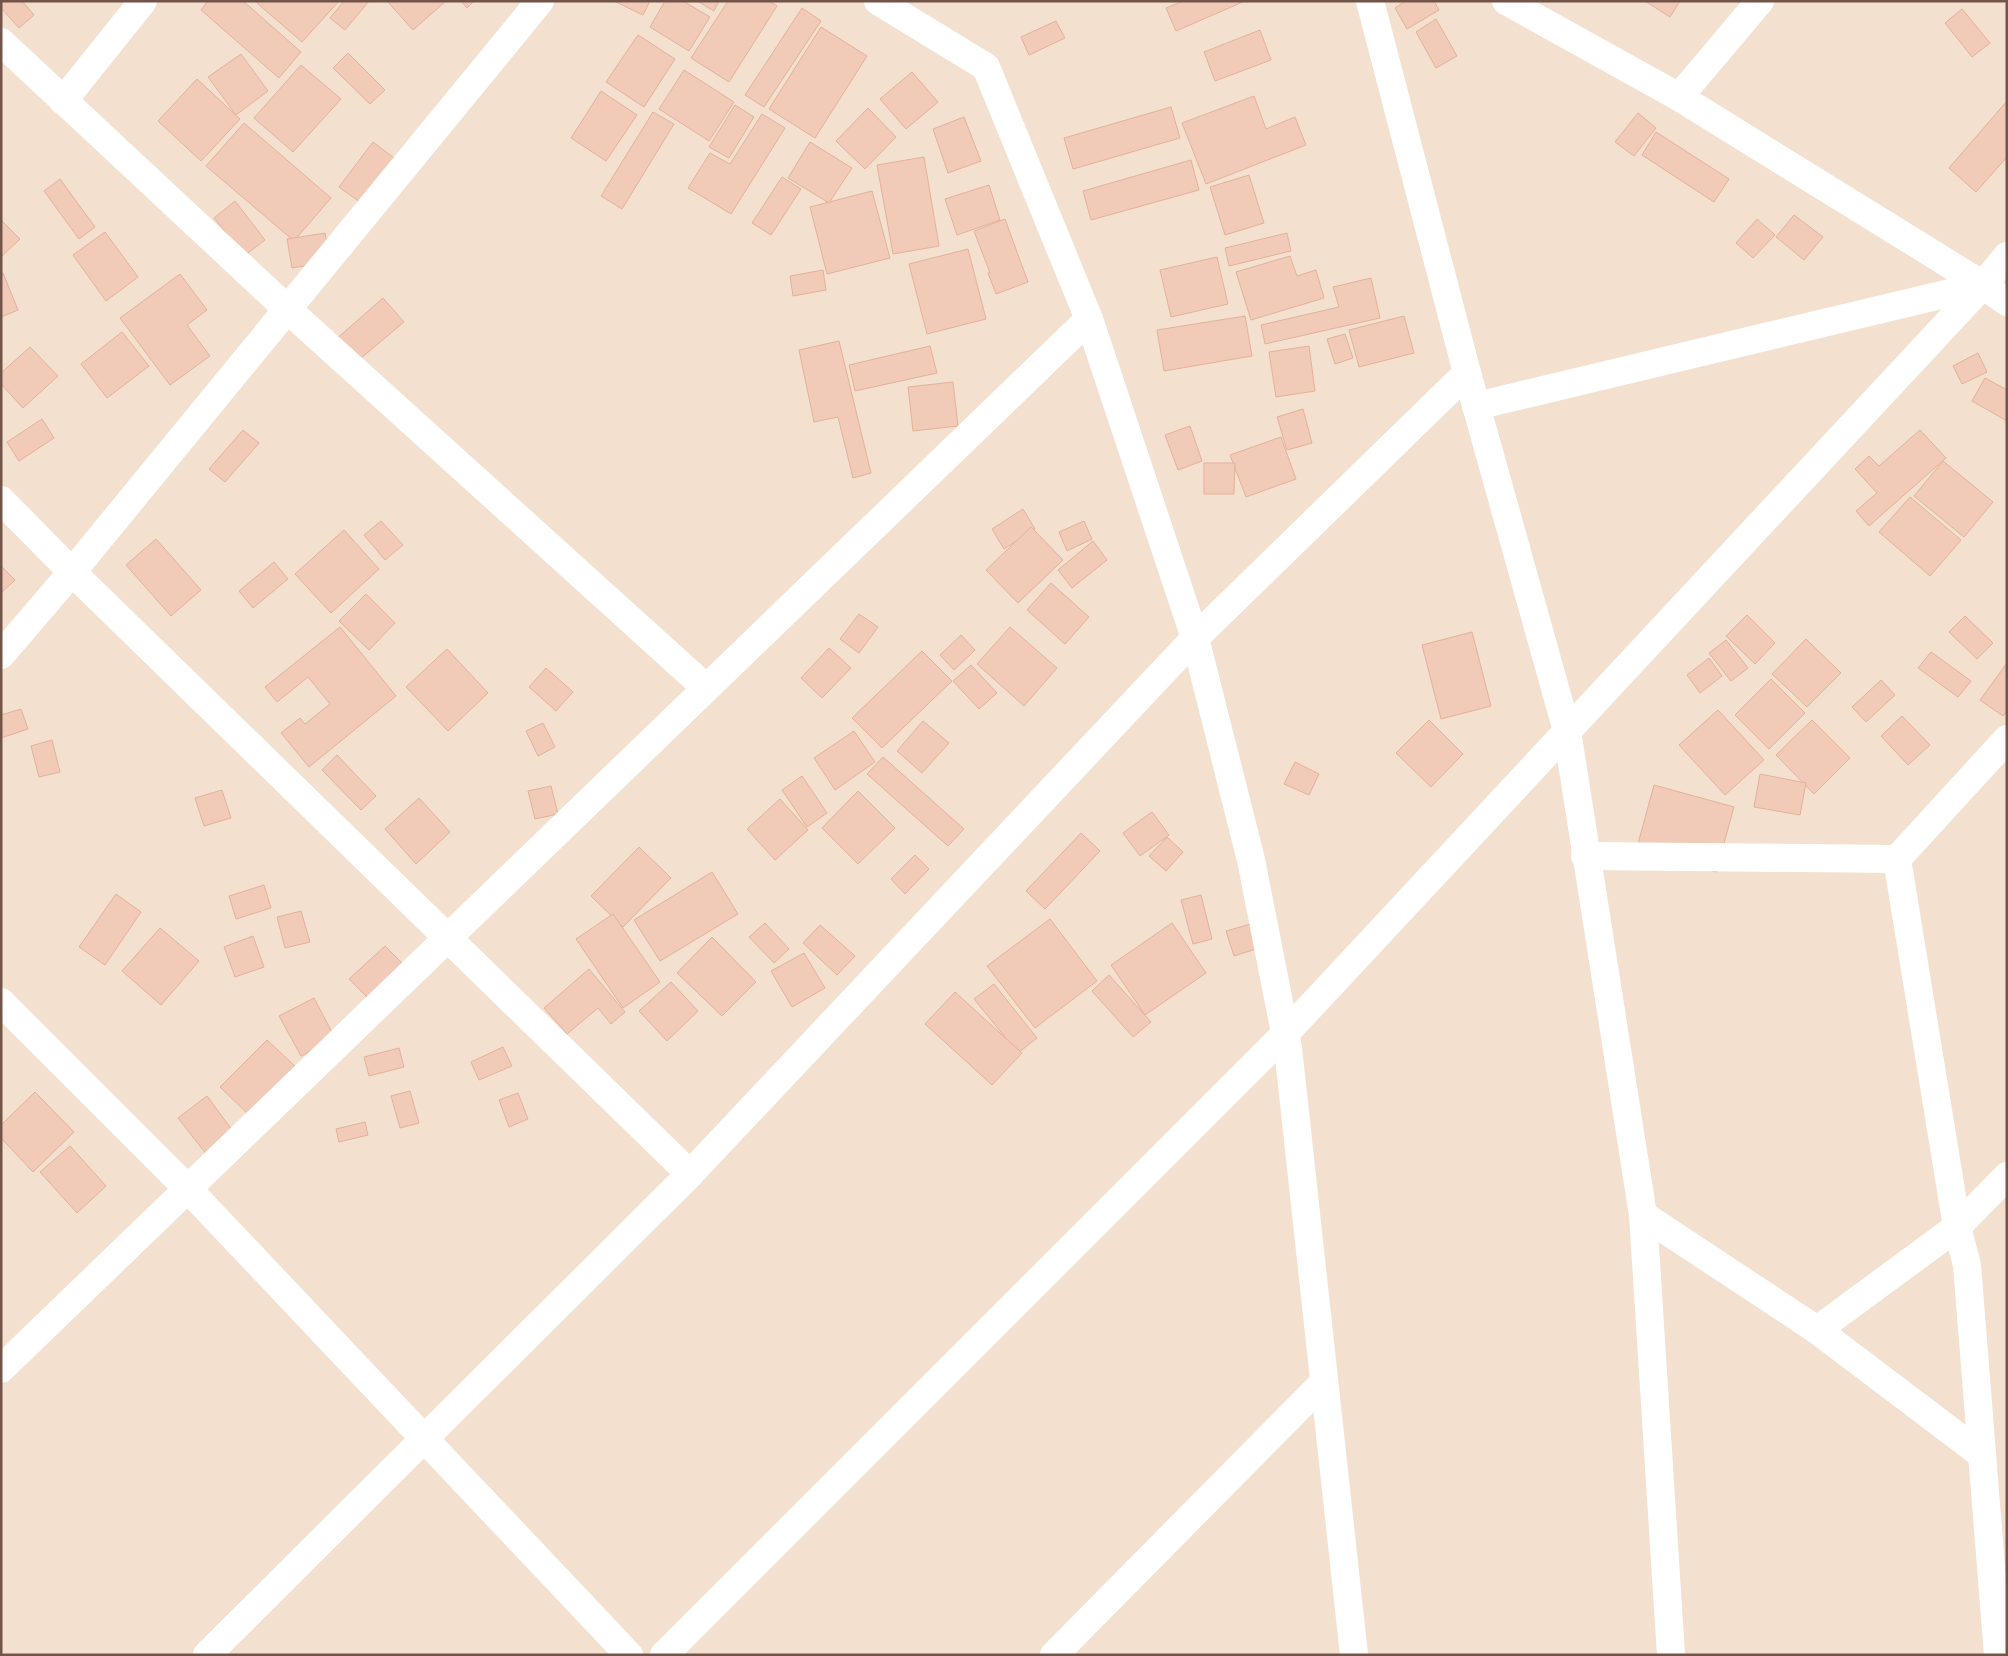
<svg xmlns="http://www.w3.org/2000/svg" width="2008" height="1656" font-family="'Source Sans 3',sans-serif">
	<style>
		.residential { fill: #f3e0cf }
		.building { fill: #f1cbb8; stroke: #e3b199 }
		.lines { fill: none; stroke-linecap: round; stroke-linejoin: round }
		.minor { stroke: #fff; stroke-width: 28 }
	</style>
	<rect width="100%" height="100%" fill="#fcefe0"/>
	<!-- residential -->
	<rect class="residential" x="1" y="1" width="2006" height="1654"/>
	<!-- building -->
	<g class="building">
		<path d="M1,1h21l12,14 -15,13 -18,-20z"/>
		<path d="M208,1h35l58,51 -22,26 -78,-68z"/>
		<path d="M258,1h81l-37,41 -45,-39z"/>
		<path d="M344,1h25l-24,29 -15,-12z"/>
		<path d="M387,1h59l-33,29z"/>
		<path d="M461,1h13l-7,7z"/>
		<path d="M614,1h36l-7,14z"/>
		<path d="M665,1h18l27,16 -21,34 -39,-24z"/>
		<path d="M697,1h22l-5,10z"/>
		<path d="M728,1h41l8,5 -48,76 -38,-24z"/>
		<path d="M1183,1h62l-69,30 -10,-23z"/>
		<path d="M1405,1h29l5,9 -32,19 -12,-21z"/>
		<path d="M1645,1h35l-10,16z"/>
		<path d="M802,8l19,13 -57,86 -19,-12z"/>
		<path d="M1962,9l28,34 -18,14 -27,-34z"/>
		<path d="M1436,19l21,37 -21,12 -20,-36z"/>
		<path d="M1056,21l9,17 -36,17 -8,-18z"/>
		<path d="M821,27l46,29 -52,82 -46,-29z"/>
		<path d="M1260,30l11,30 -56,21 -11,-29z"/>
		<path d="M638,35l37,24 -31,48 -38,-25z"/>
		<path d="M348,53l37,37 -15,14 -37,-36z"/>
		<path d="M241,54l27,37 -32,24 -28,-38z"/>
		<path d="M301,65l40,34 -48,53 -39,-34z"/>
		<path d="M684,70l50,32 -25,39 -50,-32z"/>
		<path d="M912,72l26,30 -32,27 -26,-30z"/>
		<path d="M197,79l43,40 -39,42 -43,-40z"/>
		<path d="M601,91l36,24 -31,46 -35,-23z"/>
		<path d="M1254,96l12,33 29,-12 11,28 -100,39 -24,-61z"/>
		<path d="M2007,101v56l-31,35 -27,-24z"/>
		<path d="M735,105l19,12 -25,41 -20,-11z"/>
		<path d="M1171,107l9,31 -107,31 -9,-31z"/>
		<path d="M868,108l28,29 -31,32 -29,-28z"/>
		<path d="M653,112l21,12 -52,85 -21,-13z"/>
		<path d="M1638,113l18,15 -22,28 -19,-14z"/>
		<path d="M762,114l23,14 -54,86 -43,-26 22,-35 20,11z"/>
		<path d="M964,117l17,44 -33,12 -15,-44z"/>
		<path d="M244,123l87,75 -37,43 -88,-75z"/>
		<path d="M1656,132l73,47 -15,23 -72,-47z"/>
		<path d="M373,142l29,22 -34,44 -29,-21z"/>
		<path d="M810,142l42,26 -23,35 -41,-25z"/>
		<path d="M924,157l15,89 -46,8 -16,-89z"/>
		<path d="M1191,160l8,30 -108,30 -8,-29z"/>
		<path d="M1249,175l15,48 -39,12 -15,-48z"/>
		<path d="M782,177l19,12 -30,46 -19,-12z"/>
		<path d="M60,179l35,48 -16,12 -35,-48z"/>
		<path d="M989,185l11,35 -43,15 -12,-36z"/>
		<path d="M872,191l18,67 -63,16 -17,-67z"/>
		<path d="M235,201l30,39 -21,16 -30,-38z"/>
		<path d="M1794,215l29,22 -19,23 -28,-23z"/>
		<path d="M1005,219l23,63 -32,12 -8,-21h2l-16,-42z"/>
		<path d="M1757,219l18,16 -22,23 -17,-15z"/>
		<path d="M1,220l19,19 -19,18z"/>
		<path d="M105,232l33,45 -32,24 -33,-46z"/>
		<path d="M325,233l5,29 -38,6 -5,-29z"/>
		<path d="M1287,233l4,18 -62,15 -4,-18z"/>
		<path d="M968,249l18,70 -59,15 -18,-70z"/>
		<path d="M1290,256l7,20 19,-6 8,28 -73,22 -15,-48z"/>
		<path d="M1217,257l11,47 -57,13 -11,-47z"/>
		<path d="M823,270l3,20 -33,6 -3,-20z"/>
		<path d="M3,273l15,37 -17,7v-43z"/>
		<path d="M180,274l27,36 -20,15 23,31 -40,29 -50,-67z"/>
		<path d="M1371,278l9,40 -115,26 -4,-19 78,-18 -6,-20z"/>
		<path d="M383,298l21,24 -50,42 -20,-23z"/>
		<path d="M1245,316l7,40 -88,15 -7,-41z"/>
		<path d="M1404,316l10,37 -55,14 -10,-37z"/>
		<path d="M122,332l27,34 -42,32 -26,-34z"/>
		<path d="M1345,334l8,24 -18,6 -8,-25z"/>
		<path d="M839,341l32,132 -18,5 -15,-61 -24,5 -15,-72z"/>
		<path d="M930,346l7,27 -82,18 -6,-26z"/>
		<path d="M1309,346l6,45 -39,6 -7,-45z"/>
		<path d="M30,347l28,29 -35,32 -22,-24v-11z"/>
		<path d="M1978,353l9,19 -25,12 -9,-18z"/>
		<path d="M1985,378l22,12v31l-35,-20z"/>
		<path d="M953,382l5,44 -45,5 -5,-44z"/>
		<path d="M1303,409l9,34 -25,7 -10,-33z"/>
		<path d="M42,419l12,19 -35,23 -12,-19z"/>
		<path d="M1190,426l12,35 -24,9 -13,-35z"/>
		<path d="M243,430l16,13 -34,39 -16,-13z"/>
		<path d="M1920,430l26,28 -77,68 -13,-15 21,-18 -22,-24 14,-13 10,10z"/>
		<path d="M1281,437l15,42 -50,18 -16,-42z"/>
		<path d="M1943,461l50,41 -29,35 -50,-41z"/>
		<path d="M1204,463h31l-1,31h-30z"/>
		<path d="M1910,497l51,43 -31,36 -51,-44z"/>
		<path d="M1023,509l12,20 -31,20 -12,-20z"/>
		<path d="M381,521l22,24 -18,15 -21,-25z"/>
		<path d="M1084,521l8,18 -25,12 -8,-19z"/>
		<path d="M1031,527l32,33 -45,43 -32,-33z"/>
		<path d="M344,530l35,39 -48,44 -36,-39z"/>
		<path d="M156,539l45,51 -30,26 -45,-51z"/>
		<path d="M1093,541l14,19 -35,28 -14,-18z"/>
		<path d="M274,562l14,17 -35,29 -14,-17z"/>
		<path d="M1,566l14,14 -14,13z"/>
		<path d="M1051,583l38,34 -24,27 -38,-34z"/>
		<path d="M366,594l29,29 -26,27 -30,-29z"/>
		<path d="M859,614l19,13 -19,26 -19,-14z"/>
		<path d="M1747,615l28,28 -20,21 -29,-28z"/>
		<path d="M1965,616l28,27 -16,16 -28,-27z"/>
		<path d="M340,627l56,69 -87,71 -28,-34 19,-15 5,6 25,-20 -22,-27 -31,25 -12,-15z"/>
		<path d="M1010,627l47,41 -33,38 -47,-42z"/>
		<path d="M1472,632l19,74 -50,13 -19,-74z"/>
		<path d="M961,635l14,15 -21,20 -14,-15z"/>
		<path d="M1806,639l35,34 -34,34 -35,-33z"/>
		<path d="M1726,640l22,28 -17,13 -22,-28z"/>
		<path d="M829,648l22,20 -29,30 -21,-20z"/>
		<path d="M447,649l41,44 -40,38 -42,-44z"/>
		<path d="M922,651l30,30 -70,67 -30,-30z"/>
		<path d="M1931,652l40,29 -13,16 -40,-29z"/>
		<path d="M1709,658l13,18 -22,17 -13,-18z"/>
		<path d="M2007,663v48l-4,5 -23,-16z"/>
		<path d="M971,665l26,28 -18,16 -26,-28z"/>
		<path d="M546,668l27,24 -17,19 -27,-24z"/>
		<path d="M1771,679l34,34 -36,36 -34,-34z"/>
		<path d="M1881,680l14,15 -29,27 -14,-15z"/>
		<path d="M21,709l7,20 -27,9v-23z"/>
		<path d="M1718,710l46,50 -39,35 -46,-50z"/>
		<path d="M1902,716l28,29 -22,20 -27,-29z"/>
		<path d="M1429,720l34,34 -32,33 -35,-34z"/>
		<path d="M1812,720l38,38 -36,36 -38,-39z"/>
		<path d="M923,721l26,22 -27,30 -25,-22z"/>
		<path d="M543,723l12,24 -17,9 -12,-25z"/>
		<path d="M854,731l21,31 -40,28 -21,-32z"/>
		<path d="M52,740l8,32 -21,5 -8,-31z"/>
		<path d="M337,755l39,41 -15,14 -39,-40z"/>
		<path d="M883,757l81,72 -16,17 -81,-72z"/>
		<path d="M1295,762l24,12 -10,21 -25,-11z"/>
		<path d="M1760,774l46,9 -6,32 -46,-8z"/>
		<path d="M802,776l25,37 -20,14 -25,-37z"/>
		<path d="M1654,785l80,22 -18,65 -80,-21z"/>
		<path d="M551,786l7,28 -23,5 -7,-28z"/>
		<path d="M222,790l9,28 -27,8 -9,-28z"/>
		<path d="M858,791l37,37 -37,36 -36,-36z"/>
		<path d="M419,798l31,34 -34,32 -31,-35z"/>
		<path d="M780,799l28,31 -33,30 -28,-31z"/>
		<path d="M1152,812l17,23 -29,21 -17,-23z"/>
		<path d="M1081,833l19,18 -55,58 -19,-18z"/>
		<path d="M1167,837l16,15 -17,19 -17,-15z"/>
		<path d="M639,847l32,31 -48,49 -32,-31z"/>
		<path d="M915,855l14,14 -24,25 -14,-15z"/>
		<path d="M712,872l26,42 -78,47 -26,-41z"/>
		<path d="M264,885l7,23 -35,11 -7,-23z"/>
		<path d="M116,894l25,18 -36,53 -26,-18z"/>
		<path d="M1201,895l11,44 -19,5 -12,-44z"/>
		<path d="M301,911l9,31 -25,6 -8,-31z"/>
		<path d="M613,914l47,68 -37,26 -47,-69z"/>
		<path d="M1050,919l47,62 -62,47 -48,-62z"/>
		<path d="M765,923l24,26 -15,14 -25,-26z"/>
		<path d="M1172,923l34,50 -61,42 -34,-50z"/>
		<path d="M1254,923l8,24 -28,9 -8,-25z"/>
		<path d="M820,925l35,31 -18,19 -34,-32z"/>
		<path d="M160,928l39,33 -38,44 -39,-34z"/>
		<path d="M253,936l11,31 -29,10 -11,-30z"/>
		<path d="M712,937l44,45 -34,34 -45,-43z"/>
		<path d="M385,946l19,19 -35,34 -20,-20z"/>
		<path d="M804,953l21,35 -33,19 -21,-36z"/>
		<path d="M589,969l36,43 -14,12 -13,-16 -31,26 -23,-26z"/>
		<path d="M1109,975l42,47 -18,15 -41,-46z"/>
		<path d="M671,982l27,29 -31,30 -28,-30z"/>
		<path d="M994,984l43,54 -19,15 -44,-54z"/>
		<path d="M955,992l67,61 -30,32 -67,-61z"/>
		<path d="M314,998l21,40 -34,18 -22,-40z"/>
		<path d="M267,1040l30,28 -47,48 -30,-29z"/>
		<path d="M503,1047l9,19 -33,14 -8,-18z"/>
		<path d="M399,1048l5,19 -35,9 -5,-19z"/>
		<path d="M410,1091l9,32 -19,5 -9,-32z"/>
		<path d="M35,1092l39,40 -41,40 -32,-34v-13z"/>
		<path d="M518,1093l10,26 -19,8 -10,-27z"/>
		<path d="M207,1096l28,38 -28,21 -29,-37z"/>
		<path d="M365,1122l3,13 -29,7 -3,-13z"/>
		<path d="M70,1146l36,40 -29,27 -37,-41z"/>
	</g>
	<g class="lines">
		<!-- minor -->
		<g class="minor">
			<path d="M878,1l108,66 103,252 106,319 56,222 37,188 66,607"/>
			<path d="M1370,1l97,372 100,358 76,484 28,440"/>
			<path d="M1506,1l173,96 304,188 24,17"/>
			<path d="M1,42l285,266 420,380"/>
			<path d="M1679,97l81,-96"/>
			<path d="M63,101l80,-100"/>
			<path d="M1476,406l507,-121"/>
			<path d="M1,500l71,72 618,602"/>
			<path d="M1,655l71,-83 468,-571"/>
			<path d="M1585,856l312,3 110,-120"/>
			<path d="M1897,859l60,368 10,38 31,390"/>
			<path d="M1,1002l187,187 441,466"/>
			<path d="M1643,1215l174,115 164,124"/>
			<path d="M1817,1330l140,-103 50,-51"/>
			<path d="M1,1369l1088,-1050"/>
			<path d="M207,1655l483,-481 505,-536 272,-265"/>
			<path d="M664,1655l621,-621 698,-749 24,-29"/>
			<path d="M1054,1655l270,-273"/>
		</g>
	</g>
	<!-- border -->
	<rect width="2008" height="1656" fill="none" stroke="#725448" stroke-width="5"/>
</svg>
